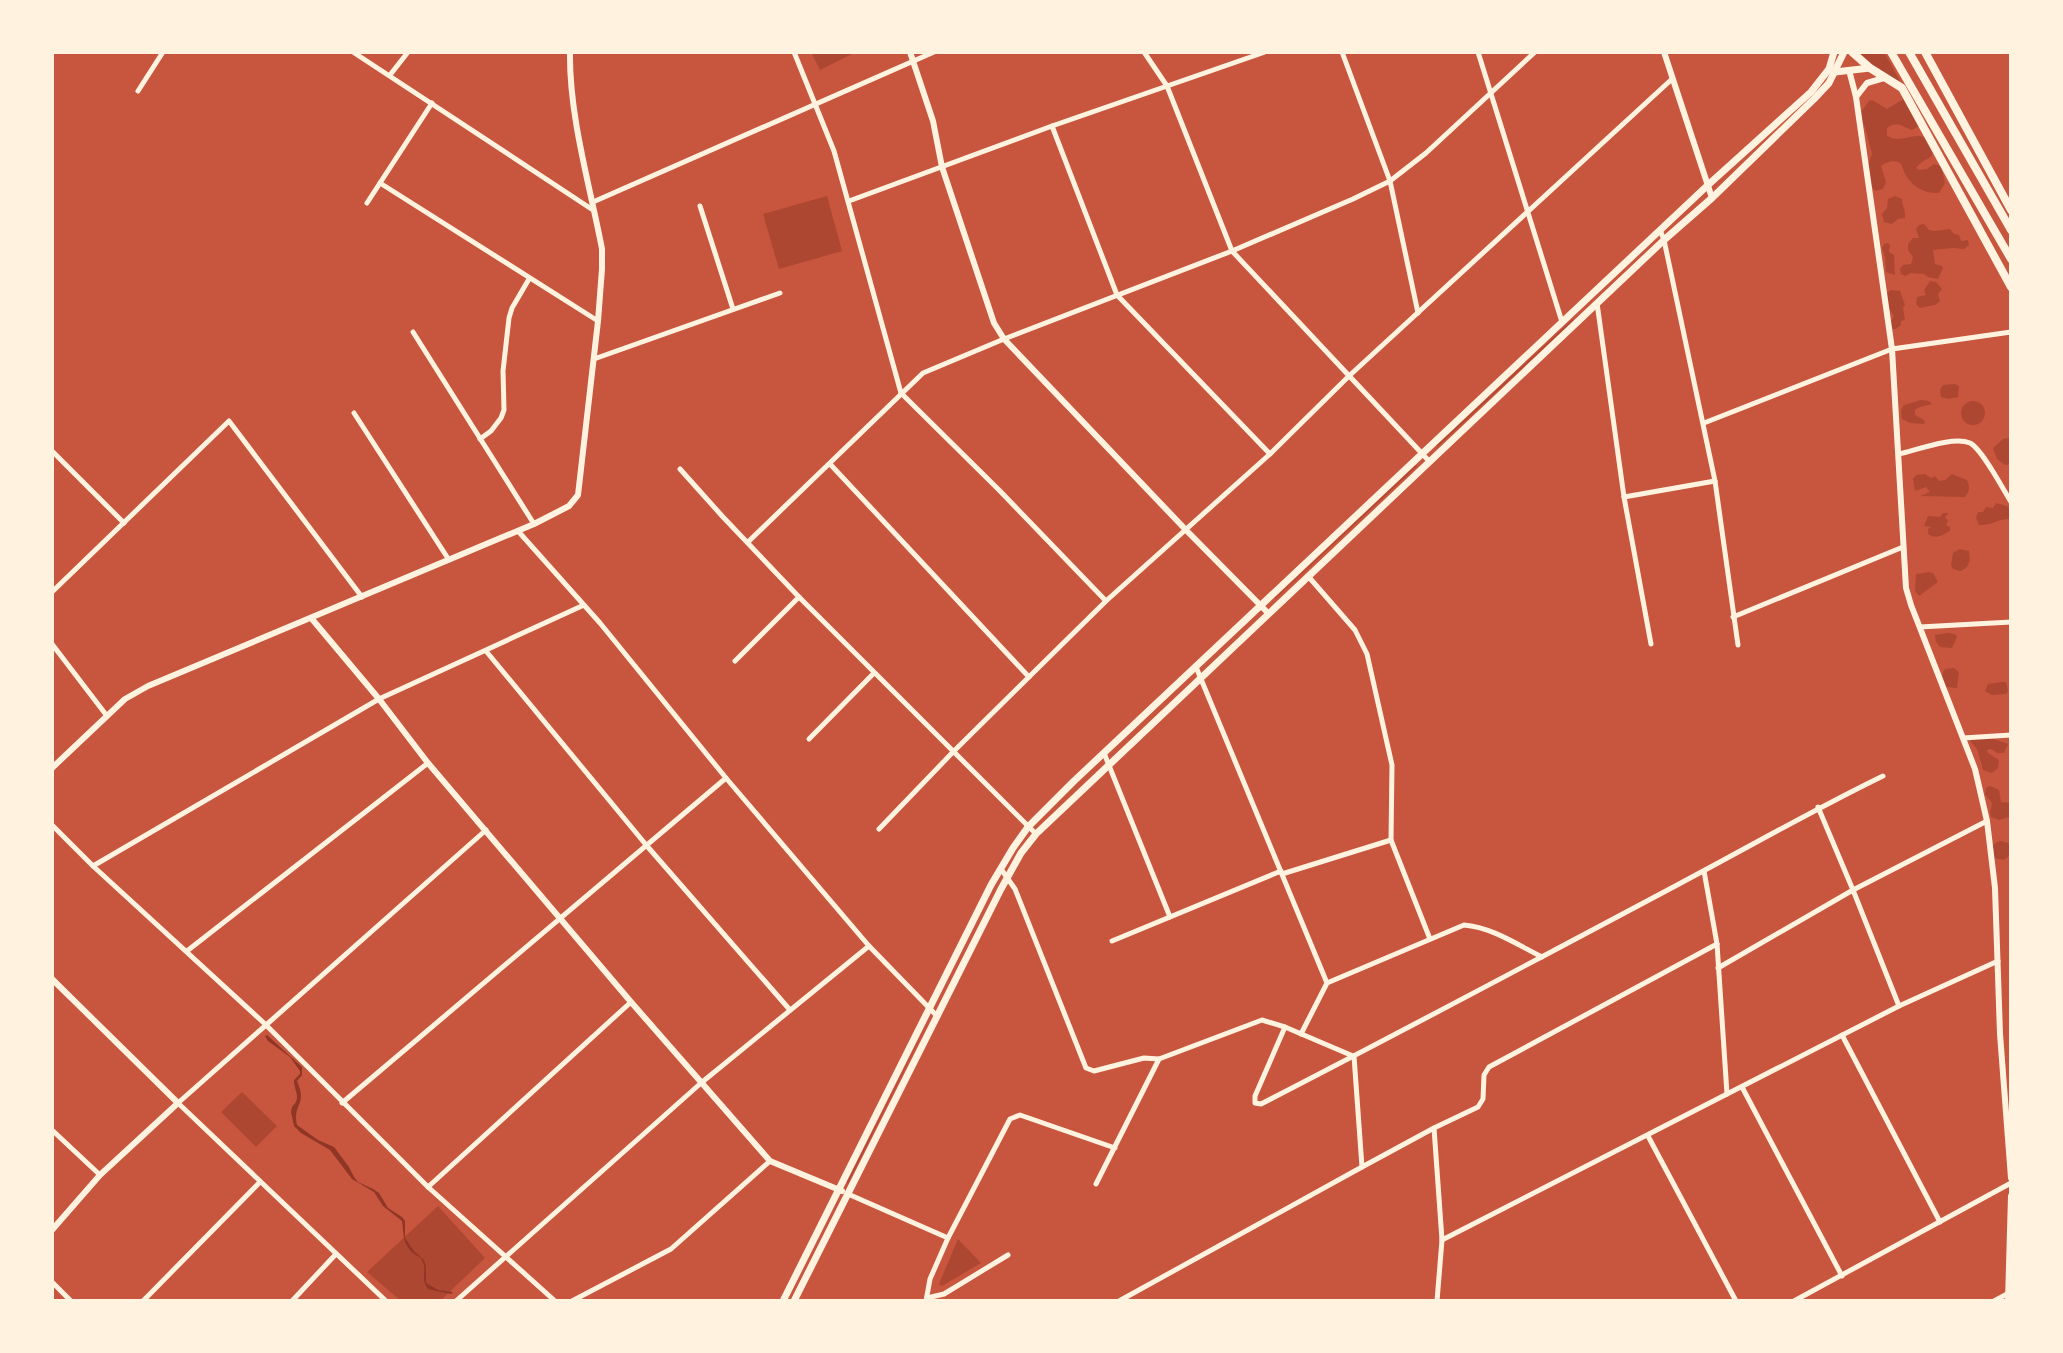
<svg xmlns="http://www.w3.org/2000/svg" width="2063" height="1353" font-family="'Roboto Condensed',sans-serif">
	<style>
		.green { fill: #ae4732 }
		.water { fill: #8f3625 }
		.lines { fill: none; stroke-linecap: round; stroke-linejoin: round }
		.minor { stroke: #fff3e0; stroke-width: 5 }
		.tertiary { stroke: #fff3e0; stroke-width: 6 }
		.secondary { stroke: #fff3e0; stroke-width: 7 }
		.trunk { stroke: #fff3e0; stroke-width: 8 }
	</style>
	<rect width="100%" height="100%" fill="#c8553d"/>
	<!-- green -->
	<g class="green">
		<path d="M811,52h45l-36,18z"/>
		<path d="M1857,52h27l16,29 -12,-3z"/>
		<path d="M1905,98l14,28 -7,4c-10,-3 -15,-10 -25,-2v8c13,7 20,-1 33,0 4,1 8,3 12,5 4,22 -5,13 -16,27l3,2 8,-1 7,-5 7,2 4,17 -6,10c-14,1 -27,-6 -34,-19 -1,-2 -3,-10 -5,-11 -6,-4 -15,0 -19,3l5,16 -3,7 -8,2 -7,-10 -1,-12 5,-15 -7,-27 -4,-7v-8l8,-11 3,-1 15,9z"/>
		<path d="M827,196l15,55 -63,18 -16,-55z"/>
		<path d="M1895,196l7,3c0,7 4,10 3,19l-7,1 -6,5 -8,-2 -2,-8 5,-6 1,-9z"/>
		<path d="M1924,224l5,6 5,1 16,-2 4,5 5,1 2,6 7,-1 1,5 -5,4 -11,-1 -20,2 2,14 7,2 1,2 -5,11 -10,-2 -4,-3 -13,-1 -6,3 -4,-2 -1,-5 3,-4 8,-1 2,-7 -5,-7v-6l5,-6h6l-3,-9 3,-4z"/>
		<path d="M1888,243l2,2 -1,7 5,3 1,20 -9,-3 -1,-15 -3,-9 2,-4z"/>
		<path d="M1930,281l6,1 6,7 -4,5 2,7 -5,4 -15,3 -4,-4 1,-7 9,-2 -2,-5z"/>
		<path d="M1891,290l9,1 5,14 -2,3 2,12 -4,1v4l-5,4h-4l-2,-6 4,-7 -6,-9 -1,-14z"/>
		<path d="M1573,319v2l-136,126v-2z"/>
		<path d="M1955,384l4,2 -1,11 -9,2 -8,-2 -1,-7 3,-5z"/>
		<path d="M1921,400l8,1 3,3 -12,3 -5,3v5l9,5 1,4 -15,-1 -8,-4 -1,-9 3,-5z"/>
		<circle cx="1973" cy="413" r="12"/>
		<path d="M2011,438v26l-6,1 -8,-6 -4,-11 10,-9z"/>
		<path d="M1416,465l1,1 -142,133v-1z"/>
		<path d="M1925,474l6,4 4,-2 4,5 6,-1 7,-6 15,6c3,7 3,11 -2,17l-45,-1 10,-4 -4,-5 -11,4 -2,-12 3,-4z"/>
		<path d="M1996,503l11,3 4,6 -1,7c-14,0 -18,7 -31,6l-3,-7 2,-6h5l3,-5 7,1z"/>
		<path d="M1943,513h5v1l-3,3 3,4 -2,4 4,2v4c-8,4 -14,9 -22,3v-5l3,-2 -7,-1 4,-10 12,1z"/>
		<path d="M1960,549l9,2 1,9 -3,7 -6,4 -8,-2 -2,-4 2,-12z"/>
		<path d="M1929,572l4,1 5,9 -19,14 -4,-5 1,-17z"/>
		<path d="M1948,633l7,1 2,3 -5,11 -12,-1 -4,-5 -1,-7z"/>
		<path d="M1954,668l5,4 -2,16 -12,-1c-3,-6 -4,-12 0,-18z"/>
		<path d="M2002,682h4l2,9 -2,3 -14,1 -7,-4 3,-7z"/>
		<path d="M1986,734l5,1 3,4 14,5 -4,9h-7l-6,-4 -4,1 1,3 11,7 -1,8 -6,5 -9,-3 -6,-21 -6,-7v-5z"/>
		<path d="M1990,786l9,4 2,12 10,1 -2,14 -10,3 -8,-3 -1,-4 2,-10 -7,-9 1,-6z"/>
		<path d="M2001,841l7,2 3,3 -1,9 -6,5 -12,-2 -1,-11 6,-5z"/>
		<path d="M929,1020l-81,163h-1v-1z"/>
		<path d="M242,1092l35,34 -21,21 -35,-35z"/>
		<path d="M438,1206l47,52 -45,43h-39l-34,-29z"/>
		<path d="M958,1239l23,24 -39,23 -3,-2z"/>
	</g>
	<!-- water -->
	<path class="water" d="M267,1035l35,32v8l-5,6c11,24 -5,23 0,44l21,15 16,7 15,20 5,10 4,5 15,7 6,4 9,15 14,9 3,4v17l9,13 10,9 2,7v16l12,7 15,2 -2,2 -23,-5c-8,-11 -1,-16 -5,-27 -4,-8 -4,-4 -10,-9 -11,-10 -9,-19 -11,-32l-19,-15 -9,-14 -22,-13 -22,-29 -29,-17 -7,-7 -3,-14 1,-5c10,-10 2,-15 2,-27l6,-6v-3l-10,-14 -22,-16 -3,-5z"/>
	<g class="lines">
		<!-- minor -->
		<g class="minor">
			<path d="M353,52l240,158"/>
			<path d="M794,52l40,99 67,242 98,97 107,111"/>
			<path d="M1144,52l23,34 65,165 197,210"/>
			<path d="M1342,52l48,129 28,132"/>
			<path d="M1478,52l84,270"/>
			<path d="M390,75l18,-23"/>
			<path d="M138,91l25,-39"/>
			<path d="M1052,126l65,169 153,159"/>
			<path d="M380,183l218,138"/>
			<path d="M849,201l203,-75 213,-74"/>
			<path d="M593,202l341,-150"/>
			<path d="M367,203l65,-100"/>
			<path d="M700,206l33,103"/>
			<path d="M1660,230l4,10 51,241 23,164"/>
			<path d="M1597,303l27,194 27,147"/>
			<path d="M413,332l121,192"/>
			<path d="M594,359l186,-66"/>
			<path d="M354,413l95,147"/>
			<path d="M1704,423l188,-74 119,-17"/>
			<path d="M480,439l11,-8 10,-13 3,-8 -1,-39 6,-53 3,-10 17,-29"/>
			<path d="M52,451l72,72"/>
			<path d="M1899,454c18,-4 54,-18 71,-11 12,6 33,46 41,59"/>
			<path d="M830,464l199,213"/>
			<path d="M680,469l43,48 76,80 237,237"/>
			<path d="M1624,497l91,-16"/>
			<path d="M518,531l82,92 126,155 143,168 68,70"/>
			<path d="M748,542l175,-169 81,-34 228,-88 121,-52 37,-18 36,-28 109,-101"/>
			<path d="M1308,576l47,54 12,24 25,111 -1,75 39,99"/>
			<path d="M52,592l177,-171 133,176"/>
			<path d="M1733,617l170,-70"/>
			<path d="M1920,627l91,-5"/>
			<path d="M52,644l55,72"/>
			<path d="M486,651l161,195 143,164"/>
			<path d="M735,661l64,-64"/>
			<path d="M1196,667l131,316"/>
			<path d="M1963,738l48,-3"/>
			<path d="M809,739l65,-66"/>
			<path d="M1104,753l66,164"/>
			<path d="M1818,807l35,83 46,116"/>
			<path d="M52,825l41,41 172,158 163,163 127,114"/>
			<path d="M879,829l74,-77 153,-151 164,-147 79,-78 323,-297"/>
			<path d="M93,866l286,-167 205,-94"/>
			<path d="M1001,869l14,20 71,179 8,3 50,-13 15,1"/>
			<path d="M1704,871l13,73 10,150"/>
			<path d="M1282,874l109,-34"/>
			<path d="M1112,941l169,-70"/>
			<path d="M187,951l241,-188"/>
			<path d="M1718,968l135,-78 134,-69"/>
			<path d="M1285,1027l-30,69v7l6,1c140,-72 279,-146 418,-220 68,-36 134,-74 204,-108"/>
			<path d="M1301,1034l26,-51 137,-58c27,2 54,20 78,32"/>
			<path d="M1842,1035l98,187"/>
			<path d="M1354,1056l8,111"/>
			<path d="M1742,1087l100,189"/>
			<path d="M342,1103l384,-325"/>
			<path d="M1434,1128l8,112 -5,61"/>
			<path d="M52,1130l48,45"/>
			<path d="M1648,1136l88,165"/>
			<path d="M1096,1184l63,-125 103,-39 23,7 68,29"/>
			<path d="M428,1187l203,-185"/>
			<path d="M848,1194l100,44"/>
			<path d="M1442,1240l457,-234 99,-45"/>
			<path d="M52,1282l19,19"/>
			<path d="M927,1298l17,-4 64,-39"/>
			<path d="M143,1301l117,-119"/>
			<path d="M292,1301l44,-47"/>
			<path d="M386,1301l-208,-198 308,-273"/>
			<path d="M456,1301l245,-218 168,-137"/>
			<path d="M572,1301l99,-52 99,-88"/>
			<path d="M926,1301l4,-22 18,-41 62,-119 10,-4 95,33"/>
			<path d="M1119,1301l243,-134 72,-39 44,-21 5,-8 1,-24 5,-8 228,-123"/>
			<path d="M1794,1301l217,-118"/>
			<path d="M1994,1301l15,-8"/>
		</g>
		<!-- tertiary -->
		<g class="tertiary">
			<path d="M910,52l23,69 9,46 52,156 10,16 181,190 83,84"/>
			<path d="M1664,52l48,146"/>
			<path d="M1849,70l7,27 36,252 14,239 5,17 64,164 12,52 8,67 5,146 11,144"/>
			<path d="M1856,97l11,-14 17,-5"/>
			<path d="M312,619l67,80 49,64 203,239 139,159 72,30"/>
			<path d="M52,768l73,-69 23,-13 386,-162 35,-18 9,-11 20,-174 4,-52v-20c-12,-63 -33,-133 -32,-197"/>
			<path d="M52,979l126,124 -78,72 -48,55"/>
			<path d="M2008,1301l3,-105"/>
		</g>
		<!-- secondary -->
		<g class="secondary">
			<path d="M1835,72l35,-4"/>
			<path d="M783,1301l208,-416 22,-37 15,-21 46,-46 634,-596 103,-93 18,-23 5,-17"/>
			<path d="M794,1301l207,-412 20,-36 15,-19 628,-594 48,-42 102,-99 15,-16 15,-31"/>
		</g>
		<!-- trunk -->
		<g class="trunk">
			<path d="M1852,52l18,16 32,20 109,199"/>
			<path d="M1891,52l120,207"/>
			<path d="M1909,52l102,178"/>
			<path d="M1925,52l86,158"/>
		</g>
	</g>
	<!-- border -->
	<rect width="2063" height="1353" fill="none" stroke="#fff3e0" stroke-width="108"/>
</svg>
